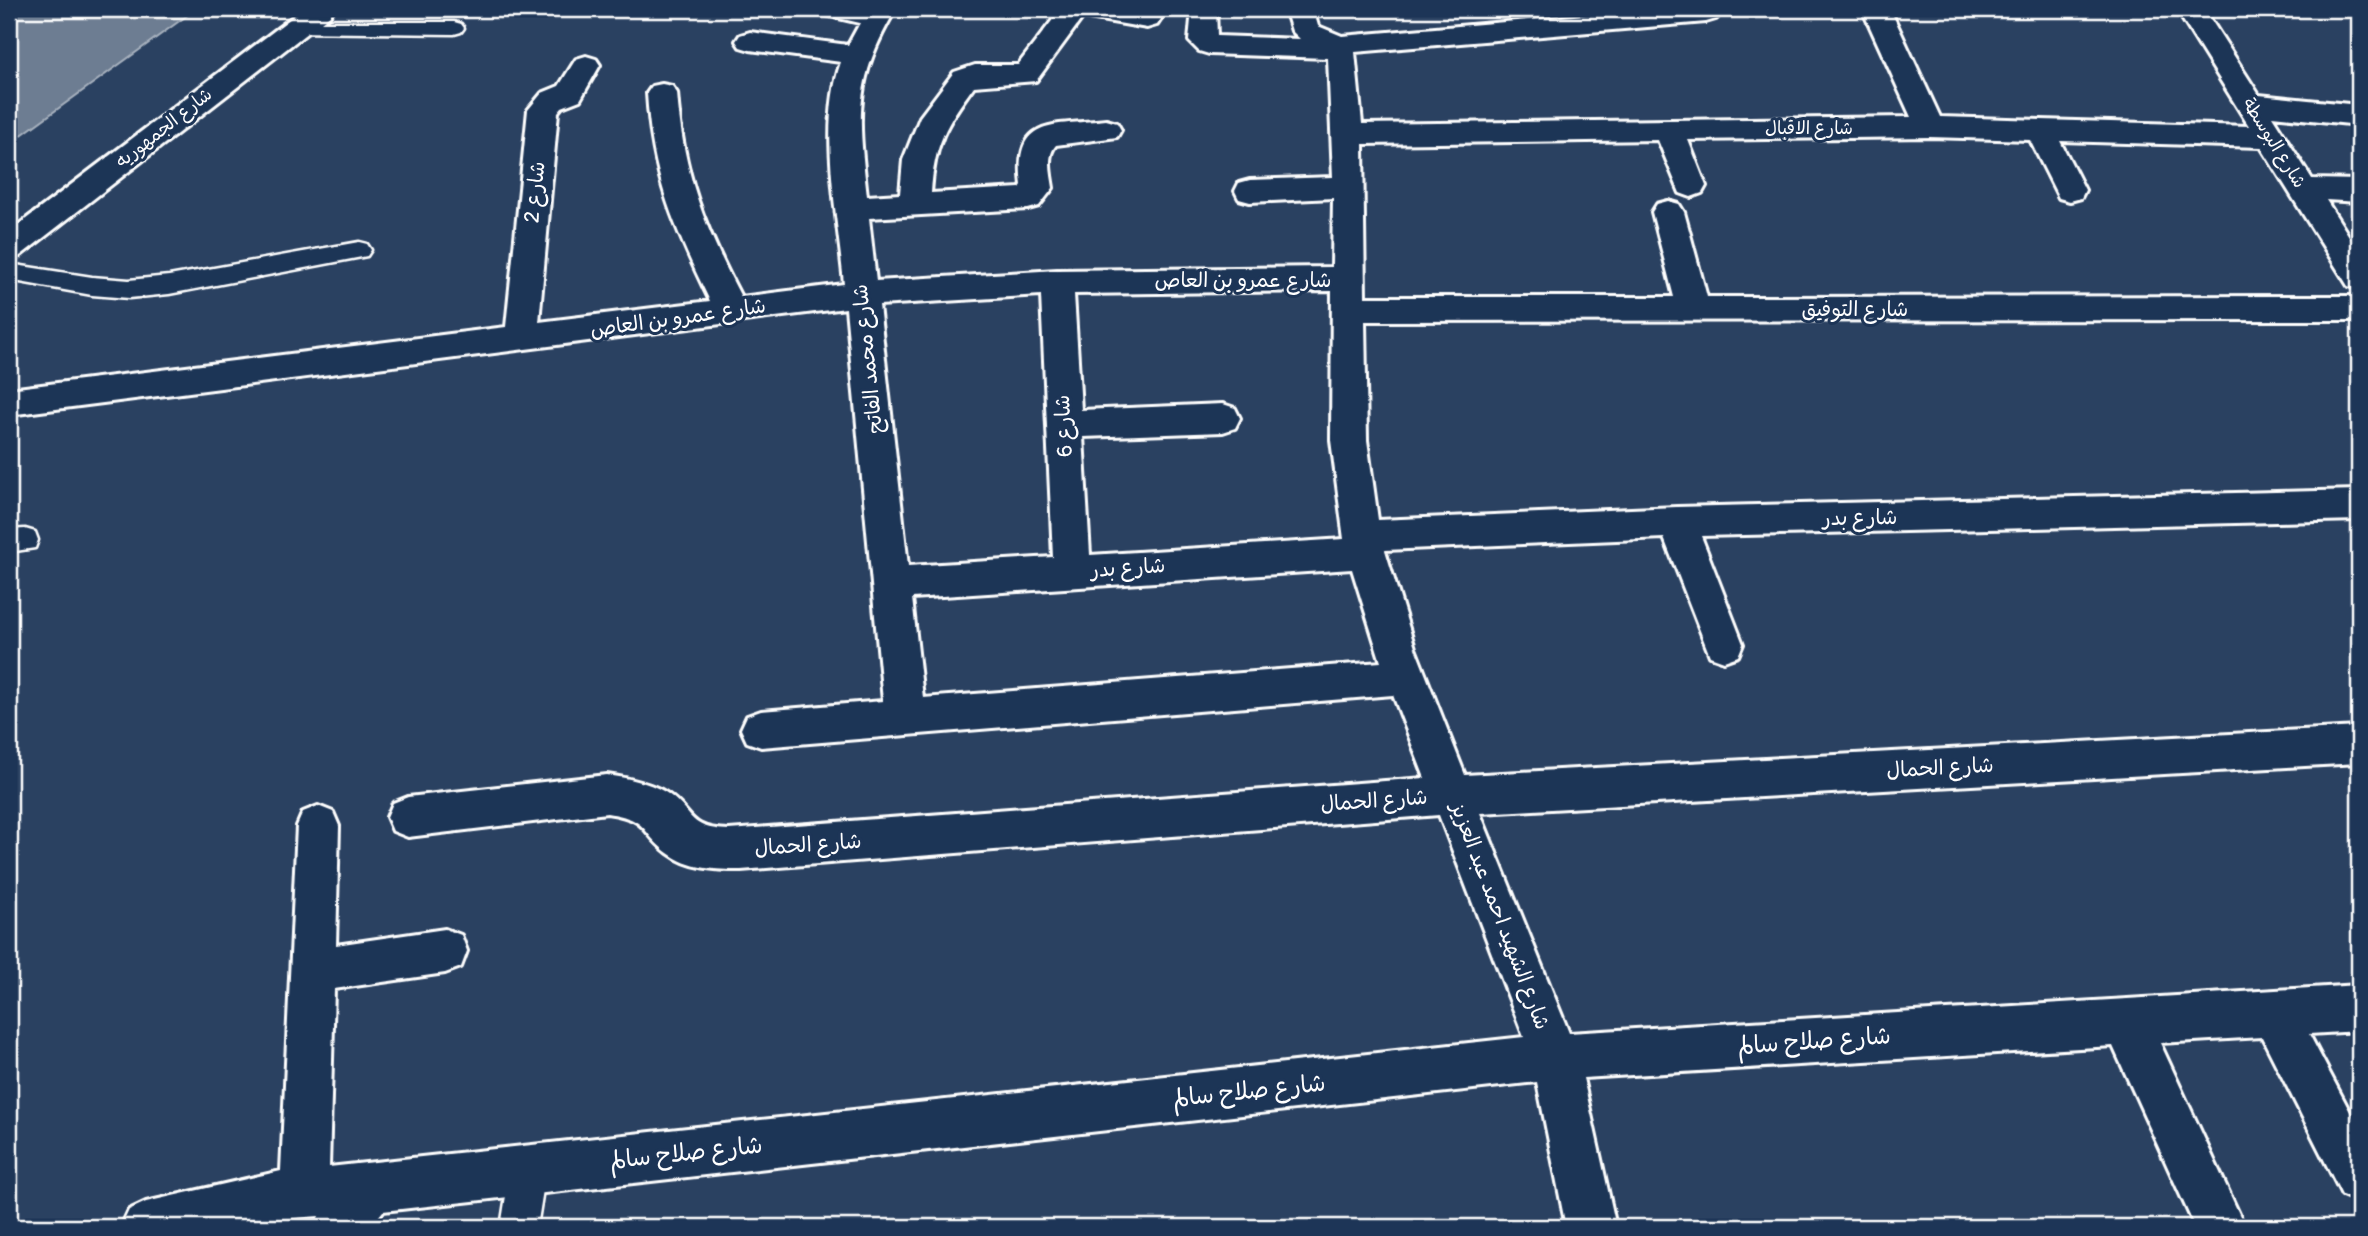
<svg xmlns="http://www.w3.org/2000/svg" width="2368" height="1236" font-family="Pangolin,'Playpen Sans Arabic',sans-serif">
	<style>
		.water { fill: #6d7d92; stroke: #a7b1be; stroke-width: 2 }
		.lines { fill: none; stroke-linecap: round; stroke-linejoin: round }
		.service-casing { stroke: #fff; stroke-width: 5 }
		.minor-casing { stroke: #fff; stroke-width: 6 }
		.tertiary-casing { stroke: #fff; stroke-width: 6 }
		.service { fill: #1d3557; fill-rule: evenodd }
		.minor { fill: #1d3557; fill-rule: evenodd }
		.tertiary { fill: #1d3557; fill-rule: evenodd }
		.labels { text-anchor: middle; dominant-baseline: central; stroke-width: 6; stroke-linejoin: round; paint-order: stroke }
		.far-street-label { font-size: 18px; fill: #fff; stroke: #1d3557 }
		.street-label { font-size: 21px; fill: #fff; stroke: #1d3557 }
		.near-street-label { font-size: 24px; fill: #fff; stroke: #1d3557 }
	</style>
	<rect width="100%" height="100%" fill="#2a4161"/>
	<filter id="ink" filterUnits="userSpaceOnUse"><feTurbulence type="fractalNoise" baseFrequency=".0143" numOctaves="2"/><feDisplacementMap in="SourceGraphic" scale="14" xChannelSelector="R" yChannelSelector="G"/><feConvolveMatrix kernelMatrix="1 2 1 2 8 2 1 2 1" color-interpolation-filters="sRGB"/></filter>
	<g filter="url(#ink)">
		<!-- water -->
		<path class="water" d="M9,9h187l-187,135z"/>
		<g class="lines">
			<!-- service casing -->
			<g class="service-casing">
				<g id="service">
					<path d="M295,22h159l7,2 3,4 -3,4 -7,2 -166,-2 -3,-4 3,-4z"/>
					<path d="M359,242l8,2 4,6 -4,6 -198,38 -40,4 -37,-3 -83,-15v-16l83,13 37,3 40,-4z"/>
					<path d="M25,529l10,3 3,8 -3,8 -26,4v-22z"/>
					<path d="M528,1153l12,6 6,12 -9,56h-36l9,-56 6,-12z"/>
				</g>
			</g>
			<!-- minor casing -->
			<g class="minor-casing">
				<path id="minor" d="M822,9h74c-43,73 -38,106 -29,187l33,-2 3,-34 17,-43 34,-45 21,-7h43l43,-56h76l20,4 4,6 -4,6 -10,3 -64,-11 -47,64 -62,5c-28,38 -40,58 -43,107l89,-5 2,-3c-9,-69 31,-59 84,-65l11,3 4,7 -4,7 -61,8c-10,11 -5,29 -3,43l-14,18 -11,3 -159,9 7,63 181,-11 275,-3 1,-69 -83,4 -11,-3 -4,-8 4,-8 11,-3 83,-3 -5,-119 -119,-4 -10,-3 -10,-10 3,-32h24l1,27 83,3 -8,-8 -7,-22h28l5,17 24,10 313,-27h71l-10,10 -10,3 -351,30 7,72 549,-7 -49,-108h28l50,108 309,9 -73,-117h28l55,86 100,10v20l-87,-9 40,63 47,1v22l-33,-2 33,52v38l-11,-4 -87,-139 -201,-6 25,49 -4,8 -11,3 -11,-3 -29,-58 -100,-3 -242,3 18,46 -4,7 -11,4 -11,-4 -22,-53 -295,4 2,153h309l-22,-85 5,-8 11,-3 11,3 5,8 23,85 652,-1v24l-994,1 2,119 11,80 299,-13 682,-17v30l-658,16 42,108 -5,12 -14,5 -14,-5 -46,-118 -279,12 30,98 50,127 894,-48v36l-879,50 89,220 790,-48v46l-50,3 50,95v73l-17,-7 -80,-158 -102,6 85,184h-50l-82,-181 -530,32 33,149h-50l-29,-145 -1154,129 -13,16h-56l5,-11 -50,4 -27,7h-121l8,-17 17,-8 135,-31 16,-345 6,-14 15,-6 15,6 6,14 -3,119 109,-16 16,6 6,16 -6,16 -16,6 -111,16 -5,178 1195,-130 -85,-222 -698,55c-25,0 -52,-1 -73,-17 -29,-22 -17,-33 -61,-40l-199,24 -15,-6 -6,-14 6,-14 15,-6 199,-22c20,3 41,7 58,17 30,19 20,37 64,38l696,-52 -32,-83 -632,52 -14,-5 -6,-13 6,-13 14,-5 122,-10 -37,-393 -837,107v-26l497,-62 22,-217 14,-17 17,-7 17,-27 10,-3 10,3 4,6 -20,35 -18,7 -4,5 -19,210 171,-21c-36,-74 -58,-125 -63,-208l5,-7 10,-2 10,2 5,7c6,81 27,133 64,204l103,-13c-6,-67 -26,-158 -3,-222l-91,-12 -10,-3 -4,-6 4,-6 10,-3 98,13 12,-22 -34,-8zM1332,291l-1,149 13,99 -254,16 -7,-118 140,-5 12,-4 5,-10 -5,-10 -12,-4 -142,6 -7,-116zM1041,295l12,262 -145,9 -29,-261zM1352,569l29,93 -458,36 -11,-100z"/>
			</g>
			<!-- tertiary casing -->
			<g class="tertiary-casing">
				<path id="tertiary" d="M303,9h31l-4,6 -310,241 -11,3v-27z"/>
			</g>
			<!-- service -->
			<use href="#service" class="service"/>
			<!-- minor -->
			<use href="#minor" class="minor"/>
			<!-- tertiary -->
			<use href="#tertiary" class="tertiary"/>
		</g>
	</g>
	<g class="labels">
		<!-- far-street labels -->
		<g class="far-street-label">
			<text transform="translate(164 128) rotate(-38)">شارع الجمهوريه</text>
			<text x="1809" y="128">شارع الاقبال</text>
			<text transform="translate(2274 143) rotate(58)">شارع البوسطة</text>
		</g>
		<!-- street labels -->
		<g class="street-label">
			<text transform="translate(535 192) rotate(-84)">شارع 2</text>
			<text x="1243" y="280">شارع عمرو بن العاص</text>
			<text x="1855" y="309">شارع التوفيق</text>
			<text transform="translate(678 318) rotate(-8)">شارع عمرو بن العاص</text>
			<text transform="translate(868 359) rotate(-96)">شارع محمد الفاتح</text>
			<text transform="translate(1064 426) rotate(-93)">شارع 6</text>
			<text transform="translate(1860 518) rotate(-1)">شارع بدر</text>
			<text transform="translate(1128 568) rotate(-4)">شارع بدر</text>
			<text transform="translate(1940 768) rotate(-3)">شارع الحمال</text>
			<text transform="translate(1374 801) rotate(-4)">شارع الحمال</text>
			<text transform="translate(808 845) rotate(-4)">شارع الحمال</text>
			<text transform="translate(1500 916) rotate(69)">شارع الشهيد احمد عبد العزيز</text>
		</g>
		<!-- near-street labels -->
		<g class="near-street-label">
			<text transform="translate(1814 1041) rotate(-4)">شارع صلاح سالم</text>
			<text transform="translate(1249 1091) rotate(-6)">شارع صلاح سالم</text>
			<text transform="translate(686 1153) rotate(-6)">شارع صلاح سالم</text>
		</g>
	</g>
	<!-- margin -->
	<rect width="2368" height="1236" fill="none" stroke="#1d3557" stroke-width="35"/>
	<rect x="18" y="18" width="2333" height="1201" fill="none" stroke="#fff" stroke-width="2.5" filter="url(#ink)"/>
</svg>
